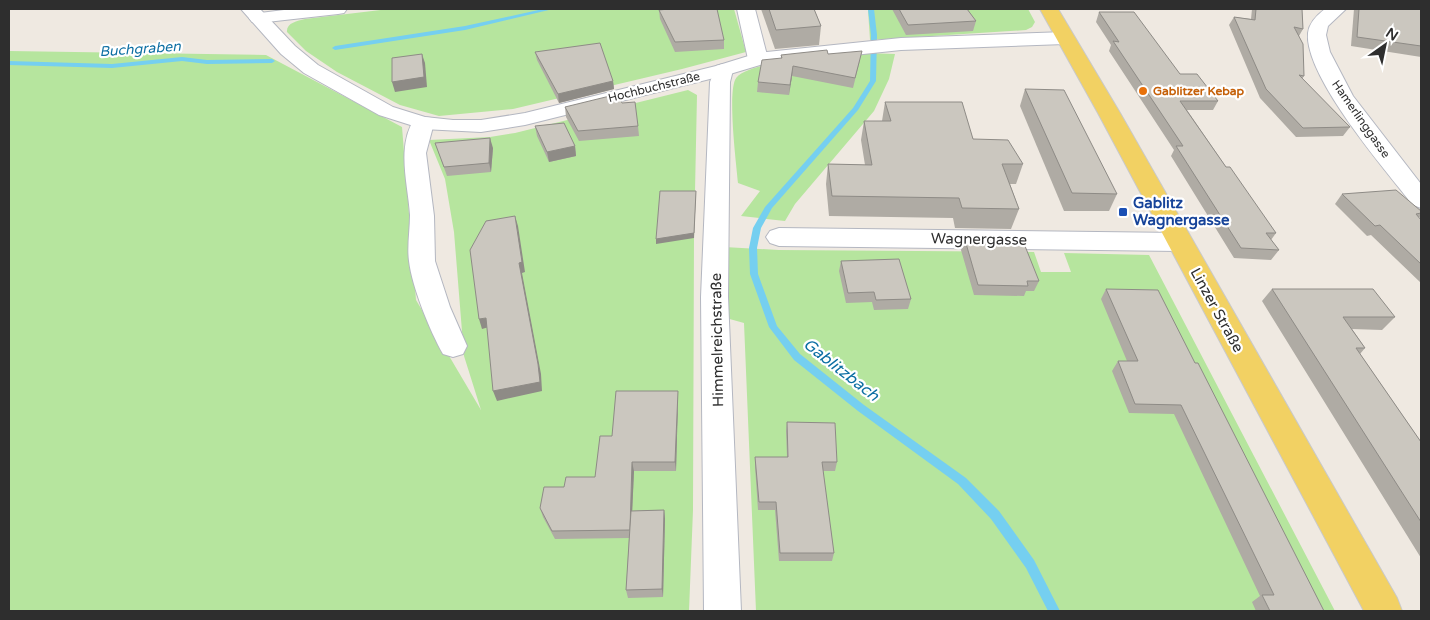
<svg xmlns="http://www.w3.org/2000/svg" width="1430" height="620" font-family="'Varela Round',sans-serif">
	<style>
		.green { fill: #b6e59e }
		.lines { fill: none; stroke-linecap: round; stroke-linejoin: round }
		.stream { fill: #75cff0; fill-rule: evenodd }
		.minor-casing { stroke: #b4b7c1; stroke-width: 2 }
		.tertiary-casing { stroke: #b4b7c1; stroke-width: 2 }
		.primary-casing { stroke: #c9c9c9; stroke-width: 2 }
		.minor { fill: #fff; fill-rule: evenodd }
		.tertiary { fill: #fff; fill-rule: evenodd }
		.primary { fill: #f2d163; fill-rule: evenodd }
		.wall { fill: #afaba4 }
		.shaded-wall { fill: #8e8b86 }
		.building { fill: #cbc7bf; stroke: #8e8b86 }
		.food-dot { fill: #e8710a; stroke: #fff; stroke-width: 2 }
		.transit-dot { fill: #1a4fb4; stroke: #fff; stroke-width: 2 }
		.labels { text-anchor: middle; dominant-baseline: central; stroke-width: 4.5; stroke-linejoin: round; paint-order: stroke }
		.far-street-label { font-size: 12px; fill: #2e2e2e; stroke: #fff }
		.far-food-label { font-size: 12px; font-weight: bold; fill: #c56008; stroke: #fff; text-anchor: start }
		.far-water-label { font-size: 14px; font-style: italic; fill: #0d6fa3; stroke: #fff }
		.transit-label { font-size: 15px; font-weight: bold; fill: #164399; stroke: #fff; text-anchor: start }
		.street-label { font-size: 15px; fill: #2e2e2e; stroke: #fff }
		.water-label { font-size: 16px; font-style: italic; fill: #0d6fa3; stroke: #fff }
	</style>
	<rect width="100%" height="100%" fill="#efe9e1"/>
	<!-- green -->
	<g class="green">
		<path d="M389,9h345l12,43 -64,17 -169,40 -74,7 -39,-11 -63,-33 -31,-21 -19,-19c-1,-9 10,-11 18,-13z"/>
		<path d="M868,9h160l7,13 -3,5 -6,3 -156,10z"/>
		<path d="M9,51l257,4 136,72 14,173 65,110 -17,-54 -10,-124 -9,-53 -16,-39 61,-3 25,-4 173,-43 9,5 -3,144 -1,271 -4,101h-680z"/>
		<path d="M864,53l31,1 -6,25 -15,32 -79,93 -10,17 -44,-5 19,-25 -22,-8c-2,-21 -10,-86 -3,-103 8,-20 107,-25 129,-27z"/>
		<path d="M724,247l55,3 255,2 7,20h30l-7,-19 85,2 186,356h-579l-12,-288 -18,-5z"/>
	</g>
	<g class="lines">
		<!-- stream -->
		<g class="stream">
			<path d="M543,9h10l-88,21 -130,20 -3,-2 3,-2 130,-20z"/>
			<path d="M868,9h6l3,26 -1,46 -18,29 -86,98 -11,20 -4,20 1,26 19,52 23,28 64,51 102,73 33,33 35,49 26,51h-12l-22,-43 -35,-49 -33,-35 -100,-73 -64,-51 -25,-33 -19,-53 -1,-26 4,-20 12,-21 88,-99 17,-27 1,-46z"/>
			<path d="M182,57l25,3 65,-1 3,2 -3,2 -65,1 -25,-3 -70,7 -103,-3v-4l103,3z"/>
		</g>
		<!-- minor casing -->
		<g class="minor-casing">
			<g id="minor">
				<path d="M292,9h55l-3,4 -6,1 -80,9 -6,-1 -3,-4 3,-4z"/>
				<path d="M737,9h18l13,50 -3,4 -7,2 -7,-2 -3,-4z"/>
				<path d="M1325,9h21l-18,17 -2,9 4,17 23,44 68,88v24l-8,-3c-27,-34 -109,-129 -105,-172 1,-10 9,-18 17,-24z"/>
				<path d="M723,64l7,2 3,4 -3,12 -2,215 13,314h-37l-3,-314 9,-215 6,-16z"/>
				<path d="M423,117l8,1 3,5 -8,30 8,63 1,45 15,46 17,39 -4,8 -10,3 -10,-3c-13,-23 -31,-67 -34,-93 -2,-15 1,-31 1,-46 -2,-31 -14,-69 5,-97z"/>
				<path d="M779,228l400,5 9,3 4,6 -4,6 -9,3 -400,-5 -9,-3 -4,-6 4,-6z"/>
			</g>
		</g>
		<!-- tertiary casing -->
		<g class="tertiary-casing">
			<path id="tertiary" d="M241,9h19l35,37 23,19 75,42 32,10 28,3h28l44,-7 191,-47 42,-13 143,-15 164,-6 7,2 2,4 -2,4 -7,2 -164,6 -141,15 -30,9 -205,51 -44,7 -58,-3 -44,-14 -75,-42 -23,-19z"/>
		</g>
		<!-- primary casing -->
		<g class="primary-casing">
			<path id="primary" d="M1040,9h18l62,104 277,485 5,13h-38l-266,-498z"/>
		</g>
		<!-- minor -->
		<use href="#minor" class="minor"/>
		<!-- tertiary -->
		<use href="#tertiary" class="tertiary"/>
		<!-- primary -->
		<use href="#primary" class="primary"/>
	</g>
	<!-- wall -->
	<g class="wall">
		<path d="M761,9h53l7,17 -2,19 -44,4z"/>
		<path d="M892,9h75l9,12 -3,10 -67,4z"/>
		<path d="M1252,9h50l1,20 -4,7 5,40 -2,3 48,48 -7,9 -47,1 -36,-39 -31,-73 5,-8 17,2z"/>
		<path d="M1354,9h67v48l-70,-11z"/>
		<path d="M659,10l65,30v9l-49,3 -15,-33z"/>
		<path d="M1099,12l81,62 38,27 -5,9h-26l39,57 50,66 -5,7 8,10 -8,10 -37,-2 -63,-102 3,-6 -65,-99 2,-6 -15,-23z"/>
		<path d="M535,52l78,29 1,8 -55,14 -22,-43z"/>
		<path d="M828,54l32,6 -7,28 -61,-12 -3,19 -32,-3 1,-10 23,-23v-4z"/>
		<path d="M1025,89l92,105 -8,17h-45l-44,-105z"/>
		<path d="M885,102l88,37 50,25 -7,20h-6l9,25 -8,20 -56,-1 -2,-10 -124,-2 -3,-32 2,-20 37,1 -4,-25 3,-19h18z"/>
		<path d="M622,103l16,23 1,10 -60,5 -13,-24 -1,-10z"/>
		<path d="M535,126l40,20 1,10 -27,6 -12,-26z"/>
		<path d="M435,143l58,5 -2,24 -44,4z"/>
		<path d="M1342,194l79,17v4l-2,3 2,2v63l-50,-48 -4,1 -32,-32z"/>
		<path d="M965,240l74,41 -5,10h-8l-2,5 -50,-1 -13,-45z"/>
		<path d="M841,261l70,38 -3,10 -34,1 -2,-8 -26,1 -7,-32z"/>
		<path d="M1106,289l89,74 129,248h-68l-4,-9 8,-6 -86,-182 -45,-1 -17,-42 6,-10h9l-26,-62z"/>
		<path d="M1272,289l123,28 -13,13 -30,-1 13,19 -5,6 61,88v116l-159,-257z"/>
		<path d="M678,400l-2,71h-42l-2,40 32,-1 1,9 -2,78 -35,1 -2,-8 3,-52 -74,1 -12,-22 -3,-9 24,-21 31,-10 17,-41z"/>
		<path d="M787,422l50,40 -2,9h-12l11,82 -2,8h-53l-4,-51h-17l-3,-44v-9h32l-1,-26z"/>
	</g>
	<!-- shaded-wall -->
	<g class="shaded-wall">
		<path d="M422,54l3,9 2,24 -32,5 -3,-10z"/>
		<path d="M793,66l-1,10 -3,19 1,-10z"/>
		<path d="M613,81l1,8 -55,14 -1,-9z"/>
		<path d="M490,138l3,10 -2,24 -2,-9z"/>
		<path d="M575,146l1,10 -27,6 -2,-10z"/>
		<path d="M696,191l-2,47 -38,6v-5z"/>
		<path d="M515,216l3,10 7,46 -3,1 19,101 1,17 -45,10 -4,-10 26,-128z"/>
		<path d="M486,318l3,9 -7,2 -3,-10z"/>
		<path d="M678,391v9l-2,71 -1,-9z"/>
		<path d="M632,462l2,9 -3,67 -1,-8z"/>
		<path d="M664,510l1,9 -2,78 -1,-8z"/>
	</g>
	<!-- building -->
	<g class="building">
		<path d="M669,9h48l7,31 -49,2 -16,-32z"/>
		<path d="M769,9h45l7,17 -45,4z"/>
		<path d="M899,9h68l9,12 -68,4z"/>
		<path d="M1256,9h46l1,20 -9,-2 9,17 1,32 -5,-1 51,52 -47,1 -37,-39 -32,-72 21,3z"/>
		<path d="M1359,9h62v37l-64,-9z"/>
		<path d="M1099,12h35l46,62h17l21,27h-38l46,66h4l46,66h-10l13,17 -38,-2 -65,-102h7l-70,-105 6,1z"/>
		<path d="M600,43l13,38 -55,13 -23,-42z"/>
		<path d="M827,50l1,4 34,-3 -7,27 -62,-12 -3,19 -32,-3 4,-22 20,-2 -1,-3z"/>
		<path d="M422,54l2,23 -32,5v-24z"/>
		<path d="M1025,89l39,1 53,104 -45,-1z"/>
		<path d="M618,94l4,9 13,-1 3,24 -60,5 -13,-24z"/>
		<path d="M885,102h77l11,37 35,1 15,24h-21l17,45 -57,-1 -3,-10 -127,-2 -4,-32 44,1 -8,-44h27z"/>
		<path d="M564,123l11,23 -28,6 -12,-26z"/>
		<path d="M490,138l-1,25 -45,4 -9,-24z"/>
		<path d="M1396,190l25,21v2l-5,1 5,6v44l-41,-39 -5,1 -33,-32z"/>
		<path d="M660,191h36l-2,42 -38,6z"/>
		<path d="M515,216l7,46 -3,1 19,101 2,18 -47,9 -7,-73 -7,1 -9,-69 16,-29z"/>
		<path d="M965,240l58,1 16,40h-12l1,5 -50,-1z"/>
		<path d="M899,259l12,40 -35,1 -2,-8 -26,1 -7,-32z"/>
		<path d="M1106,289l52,1 37,73h3l126,248h-54l-8,-16h12l-93,-190 -46,-1 -17,-43h20z"/>
		<path d="M1272,289h101l22,28h-52l22,31h-9l65,94v80z"/>
		<path d="M616,391h62l-3,71h-43l-2,68 -78,1 -12,-23 4,-21h20l2,-10h29l5,-41h12z"/>
		<path d="M787,422l48,1 2,39h-15l12,91h-54l-4,-51h-17l-4,-45h33z"/>
		<path d="M664,510l-2,79 -36,1 5,-79z"/>
	</g>
	<!-- markers -->
	<circle class="food-dot" cx="1143" cy="91" r="5"/>
	<rect class="transit-dot" x="1118" y="207" width="10" height="10" rx="2.5"/>
	<g class="labels">
		<!-- far-street labels -->
		<g class="far-street-label">
			<text transform="translate(654 87) rotate(-14)">Hochbuchstraße</text>
			<text transform="translate(1361 119) rotate(55)">Hamerlinggasse</text>
		</g>
		<!-- far-food labels -->
		<g class="far-food-label">
			<text x="1153" y="91">Gablitzer Kebap</text>
		</g>
		<!-- far-water labels -->
		<g class="far-water-label">
			<text transform="translate(140 49) rotate(-4)">Buchgraben</text>
		</g>
		<!-- transit labels -->
		<g class="transit-label">
			<text x="1133" y="203">Gablitz<tspan x="1133" dy="17">Wagnergasse</tspan></text>
		</g>
		<!-- street labels -->
		<g class="street-label">
			<text transform="translate(979 239) rotate(1)">Wagnergasse</text>
			<text transform="translate(1217 310) rotate(61)">Linzer Straße</text>
			<text transform="translate(717 340) rotate(-91)">Himmelreichstraße</text>
		</g>
		<!-- water labels -->
		<g class="water-label">
			<text transform="translate(841 370) rotate(38)">Gablitzbach</text>
		</g>
	</g>
	<!-- border -->
	<rect width="1430" height="620" fill="none" stroke="#2e2e2e" stroke-width="20"/>
	<!-- north arrow -->
	<g transform="translate(1385 45) rotate(33)" stroke="#ffffff" stroke-width="4" paint-order="stroke">
	<path d="M0-4L9 19L0 12L-9 19Z" fill="#2e2e2e"/>
	<text y="-8" font-size="14" font-weight="bold" text-anchor="middle" fill="#2e2e2e">N</text>
	</g>
</svg>
